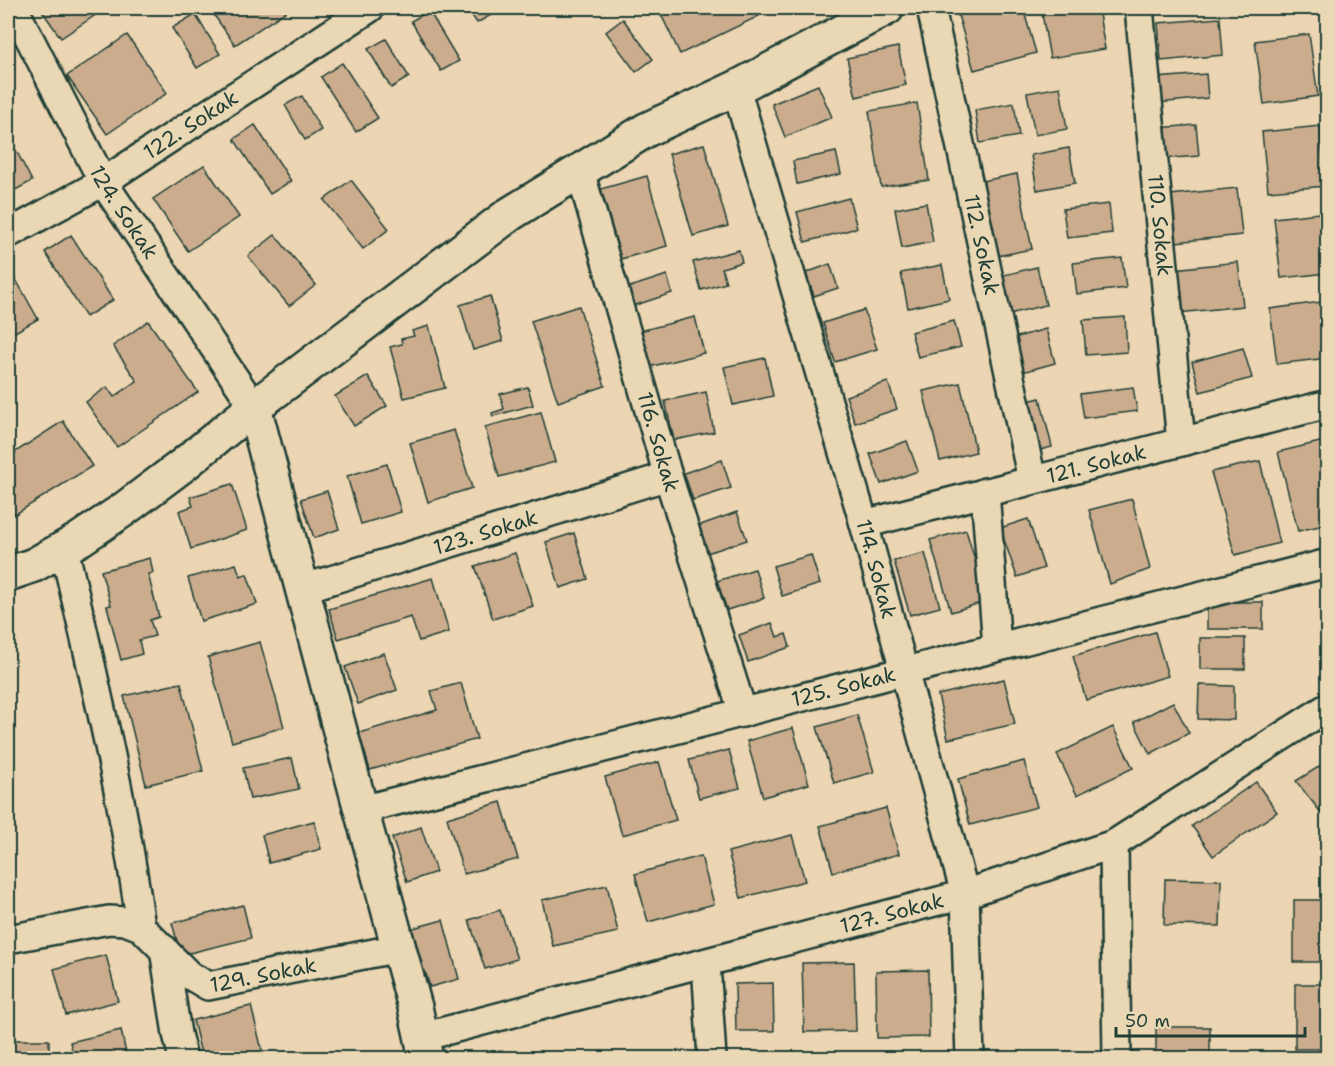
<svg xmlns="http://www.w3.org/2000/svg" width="1335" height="1066" font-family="'Shantell Sans',sans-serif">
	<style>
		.building { fill: #cbad8e; stroke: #1f3d34; stroke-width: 1.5 }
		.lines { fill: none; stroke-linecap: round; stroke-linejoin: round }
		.minor-casing { stroke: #1f3d34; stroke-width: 32 }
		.tertiary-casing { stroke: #1f3d34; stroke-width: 38 }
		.secondary-casing { stroke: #1f3d34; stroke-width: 38 }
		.minor { stroke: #ead8b5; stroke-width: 27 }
		.tertiary { stroke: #ead8b5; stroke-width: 33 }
		.secondary { stroke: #ead8b5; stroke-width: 33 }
		.labels { text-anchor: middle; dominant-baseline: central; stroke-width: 6; stroke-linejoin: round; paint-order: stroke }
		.street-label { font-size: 21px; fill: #1f3d34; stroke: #ead8b5 }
	</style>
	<rect width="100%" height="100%" fill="#ecd5b2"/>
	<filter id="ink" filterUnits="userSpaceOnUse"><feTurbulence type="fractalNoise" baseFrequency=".0167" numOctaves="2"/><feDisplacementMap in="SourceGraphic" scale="12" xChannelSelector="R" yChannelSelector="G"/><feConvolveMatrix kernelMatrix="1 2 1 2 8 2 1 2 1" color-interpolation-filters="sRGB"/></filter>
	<g filter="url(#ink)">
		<!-- building -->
		<g class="building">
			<path d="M40,8h66l-45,30z"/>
			<path d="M209,8h82l-56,37z"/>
			<path d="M467,8h29l2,3 -21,12z"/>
			<path d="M658,8h97l4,8 -79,38z"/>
			<path d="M956,8h67l13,45 -62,17z"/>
			<path d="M1041,8h57l7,41 -55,9z"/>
			<path d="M1258,8h53v3l-53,3z"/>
			<path d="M429,11l30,50 -18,10 -30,-50z"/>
			<path d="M195,14l25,40 -23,14 -25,-40z"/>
			<path d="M1220,18l3,37 -62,6 -3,-38z"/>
			<path d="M623,19l30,40 -17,13 -30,-40z"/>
			<path d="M1309,34l9,62 -54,8 -9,-63z"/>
			<path d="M127,35l40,58 -60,41 -40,-58z"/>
			<path d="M386,39l23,38 -18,11 -23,-39z"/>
			<path d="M898,47l8,38 -50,12 -9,-39z"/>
			<path d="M342,63l36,55 -22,14 -35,-55z"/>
			<path d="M1206,74l2,24 -50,5 -2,-25z"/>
			<path d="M818,85l14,32 -47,20 -13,-33z"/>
			<path d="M1060,87l7,42 -32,6 -8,-42z"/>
			<path d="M302,96l19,34 -16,10 -20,-35z"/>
			<path d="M917,103l12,77 -48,7 -12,-76z"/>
			<path d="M1014,103l5,33 -39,7 -5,-33z"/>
			<path d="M255,125l36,56 -21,13 -36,-55z"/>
			<path d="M1196,125l3,31 -39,3 -3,-31z"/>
			<path d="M1320,126l6,60 -58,5 -6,-59z"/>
			<path d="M8,135l24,46 -24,13z"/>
			<path d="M704,144l24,82 -35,10 -24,-82z"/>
			<path d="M1069,148l6,35 -38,7 -6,-35z"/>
			<path d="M836,152l5,22 -44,10 -4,-23z"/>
			<path d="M204,165l35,52 -51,34 -35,-52z"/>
			<path d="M1017,174l15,75 -35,7 -15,-75z"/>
			<path d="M647,176l20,70 -46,13 -20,-70z"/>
			<path d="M351,180l38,49 -26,20 -39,-49z"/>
			<path d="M1237,188l5,47 -66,7 -6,-47z"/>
			<path d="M849,198l8,30 -52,14 -8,-30z"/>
			<path d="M926,203l7,39 -31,6 -7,-39z"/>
			<path d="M1109,204l3,29 -45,5 -4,-29z"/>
			<path d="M1328,212v61l-47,5 -7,-60z"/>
			<path d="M71,235l42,65 -27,17 -41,-65z"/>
			<path d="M275,235l41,50 -27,21 -41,-50z"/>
			<path d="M739,250l3,12 -20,6 4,15 -25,7 -8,-28z"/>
			<path d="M1122,258l4,30 -49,6 -4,-31z"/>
			<path d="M1238,262l5,44 -64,7 -5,-44z"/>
			<path d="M830,264l8,24 -24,8 -8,-23z"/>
			<path d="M942,265l7,34 -41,9 -7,-35z"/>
			<path d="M1037,267l9,38 -37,9 -9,-38z"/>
			<path d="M667,275l5,18 -42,14 -6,-18z"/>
			<path d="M14,276l24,43 -30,17v-56z"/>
			<path d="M490,296l13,45 -30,9 -13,-45z"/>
			<path d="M1328,301v57l-51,6 -7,-55z"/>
			<path d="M579,306l26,80 -47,16 -27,-81z"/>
			<path d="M864,310l13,39 -42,13 -12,-39z"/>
			<path d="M695,317l9,36 -59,15 -9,-36z"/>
			<path d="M1125,317l2,35 -41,3 -3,-35z"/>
			<path d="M148,321l50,71 -81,55 -31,-45 21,-15 7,10 23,-16 -24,-35z"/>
			<path d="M954,321l7,26 -43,10 -7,-25z"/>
			<path d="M429,326l16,62 -41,10 -14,-51 12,-3 -1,-5 13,-3 -2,-5z"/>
			<path d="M1046,329l9,34 -36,10 -9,-34z"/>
			<path d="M1243,348l9,30 -52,14 -8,-30z"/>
			<path d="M765,358l8,38 -40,9 -9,-38z"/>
			<path d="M368,376l19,30 -33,20 -19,-30z"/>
			<path d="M888,382l9,27 -42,14 -9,-27z"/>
			<path d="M960,383l16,69 -36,9 -17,-70z"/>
			<path d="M528,387l5,18 -40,11 -1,-3 12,-4 -4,-15z"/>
			<path d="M1133,387l4,24 -53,7 -4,-24z"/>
			<path d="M706,392l8,40 -40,8 -9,-39z"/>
			<path d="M1040,398l12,49 -24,6 -12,-49z"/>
			<path d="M541,412l14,50 -56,15 -14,-50z"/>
			<path d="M63,421l29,45 -78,49 -6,-10v-55l3,5z"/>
			<path d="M454,430l18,58 -44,14 -18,-59z"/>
			<path d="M1328,440v84l-30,7 -20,-79z"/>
			<path d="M907,441l11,30 -37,13 -11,-30z"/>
			<path d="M722,460l9,28 -38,12 -9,-27z"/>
			<path d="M1260,461l19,82 -44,12 -24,-83z"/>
			<path d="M387,464l14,48 -40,12 -14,-48z"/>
			<path d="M232,484l15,46 -56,19 -12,-38 14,-5 -3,-9z"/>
			<path d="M327,491l12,38 -25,9 -13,-39z"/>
			<path d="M1132,499l18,70 -40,15 -21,-74z"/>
			<path d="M737,512l10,28 -40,13 -9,-27z"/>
			<path d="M1028,519l16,49 -27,9 -17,-49z"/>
			<path d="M966,530l21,71 -36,11 -21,-72z"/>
			<path d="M574,533l14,46 -28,9 -14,-46z"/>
			<path d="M515,553l18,53 -40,13 -18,-53z"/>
			<path d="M925,553l15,54 -30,8 -16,-54z"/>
			<path d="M811,555l9,29 -38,12 -9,-30z"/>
			<path d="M150,558l3,15 -5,1 11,43 -9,3 5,16 -16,4 3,14 -21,6 -14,-54 4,-1 -10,-34z"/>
			<path d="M236,564l4,12 7,-2 10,30 -56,17 -13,-43z"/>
			<path d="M755,569l9,29 -37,12 -10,-29z"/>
			<path d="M433,578l16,54 -30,9 -8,-24 -73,22 -9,-30z"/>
			<rect x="1207" y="602" width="56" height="27"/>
			<path d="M772,623l5,14 9,-3 4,13 -42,15 -9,-27z"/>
			<path d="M1155,632l13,44 -82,24 -13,-44z"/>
			<rect x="1200" y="638" width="45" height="31"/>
			<path d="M260,642l24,85 -52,15 -24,-85z"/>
			<path d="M384,653l13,37 -39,14 -13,-37z"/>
			<path d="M1004,679l11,45 -67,15 -10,-44z"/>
			<path d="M181,683l22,88 -57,14 -22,-89z"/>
			<path d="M461,683l16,56 -107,31 -11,-37 78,-23 -6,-19z"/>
			<path d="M1199,685l35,1v34l-36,-1z"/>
			<path d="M1173,702l16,31 -39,21 -16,-32z"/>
			<path d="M857,715l17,57 -40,11 -17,-56z"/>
			<path d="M1113,727l20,41 -56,27 -20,-41z"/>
			<path d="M793,728l16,56 -46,13 -16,-56z"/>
			<path d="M729,750l11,38 -41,10 -10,-38z"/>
			<path d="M292,758l7,31 -49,10 -7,-31z"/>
			<path d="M1024,761l13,46 -67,18 -12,-46z"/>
			<path d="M1328,761v57l-2,1 -30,-38z"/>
			<path d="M659,762l17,58 -54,15 -17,-58z"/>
			<path d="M1256,782l21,30 -64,44 -21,-30z"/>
			<path d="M501,802l17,57 -54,15 -17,-56z"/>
			<path d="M886,808l13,46 -66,18 -13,-46z"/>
			<path d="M314,821l7,28 -52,14 -7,-28z"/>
			<path d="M421,827l15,45 -29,10 -15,-44z"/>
			<path d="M792,835l13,46 -64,17 -13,-46z"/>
			<path d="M701,856l13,48 -66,18 -13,-48z"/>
			<path d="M1165,879l56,1 -1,46 -56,-1z"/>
			<path d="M607,885l11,47 -65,14 -11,-46z"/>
			<rect x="1294" y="900" width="34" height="62"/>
			<path d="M243,905l8,33 -70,17 -9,-32z"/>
			<path d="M500,910l17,49 -32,10 -16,-49z"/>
			<path d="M443,920l16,59 -29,8 -4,-13 -8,2 -12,-46z"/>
			<path d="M106,955l12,46 -52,14 -12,-46z"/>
			<path d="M854,962l2,69 -52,1 -2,-69z"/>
			<path d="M928,970l1,67 -52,1 -1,-67z"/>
			<path d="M773,983l1,48h-38l-1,-47z"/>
			<rect x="1295" y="984" width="33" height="65"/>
			<path d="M251,1006l13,52h-62l-9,-38z"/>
			<rect x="1156" y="1027" width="54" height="29"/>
			<path d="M121,1030l6,28h-53l-4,-16z"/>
			<rect x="8" y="1040" width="41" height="18"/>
		</g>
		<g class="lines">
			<!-- minor casing -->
			<g class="minor-casing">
				<g id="minor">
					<path id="s1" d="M14,8l89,174 151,225"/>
					<path id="s2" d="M931,8l101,472"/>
					<path id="s3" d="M1139,8l42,434"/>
					<path id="s4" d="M736,88l128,436 101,370 5,164"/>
					<path id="s5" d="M580,171l88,305 75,237"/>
					<path id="s6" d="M8,234l95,-52 267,-174"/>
					<path d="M985,492l12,155"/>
					<path id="s7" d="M864,524l464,-120"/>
					<path d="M64,548c29,126 60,251 77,379"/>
					<path id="s8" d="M302,589l366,-113"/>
					<path id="s9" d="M361,810l967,-247"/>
					<path d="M1114,844l3,214"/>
					<path id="s10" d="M8,939l101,-19 16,1 16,6 48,48 19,11 191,-38"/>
					<path d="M164,949l13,85 6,24"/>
					<path d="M706,963l6,95"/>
					<path id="s11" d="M422,1037l543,-143 149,-50 214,-137"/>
				</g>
			</g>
			<!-- tertiary casing -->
			<g class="tertiary-casing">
				<path id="tertiary" d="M254,407l107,403 54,197 11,51"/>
			</g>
			<!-- secondary casing -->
			<g class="secondary-casing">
				<path id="secondary" d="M8,574l26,-9 46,-26 43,-29 60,-45 71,-58 256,-193 136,-84 90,-42 151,-80"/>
			</g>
			<!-- minor -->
			<use href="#minor" class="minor"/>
			<!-- tertiary -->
			<use href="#tertiary" class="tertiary"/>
			<!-- secondary -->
			<use href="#secondary" class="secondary"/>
		</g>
	</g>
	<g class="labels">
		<!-- street labels -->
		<g class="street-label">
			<text stroke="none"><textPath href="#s6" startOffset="213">122. Sokak</textPath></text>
			<text stroke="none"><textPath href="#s1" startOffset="232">124. Sokak</textPath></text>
			<text stroke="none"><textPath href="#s3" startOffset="218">110. Sokak</textPath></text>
			<text stroke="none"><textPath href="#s2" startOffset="242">112. Sokak</textPath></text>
			<text stroke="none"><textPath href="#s5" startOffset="282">116. Sokak</textPath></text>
			<text stroke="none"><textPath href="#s7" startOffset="240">121. Sokak</textPath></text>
			<text stroke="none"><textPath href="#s8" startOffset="192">123. Sokak</textPath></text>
			<text stroke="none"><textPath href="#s4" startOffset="501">114. Sokak</textPath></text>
			<text stroke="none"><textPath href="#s9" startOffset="498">125. Sokak</textPath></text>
			<text stroke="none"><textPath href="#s11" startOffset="486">127. Sokak</textPath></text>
			<text stroke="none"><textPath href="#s10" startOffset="282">129. Sokak</textPath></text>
		</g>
	</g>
	<!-- margin -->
	<rect width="1335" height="1066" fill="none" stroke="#ead8b5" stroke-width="30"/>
	<rect x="15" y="15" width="1305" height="1036" fill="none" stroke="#1f3d34" stroke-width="2" filter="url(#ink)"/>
	<!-- scale -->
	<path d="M1116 1027v9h189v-9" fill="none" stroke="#1f3d34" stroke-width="3"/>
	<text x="1125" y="1027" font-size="18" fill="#1f3d34" stroke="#ead8b5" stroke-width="4.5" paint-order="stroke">50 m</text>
</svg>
